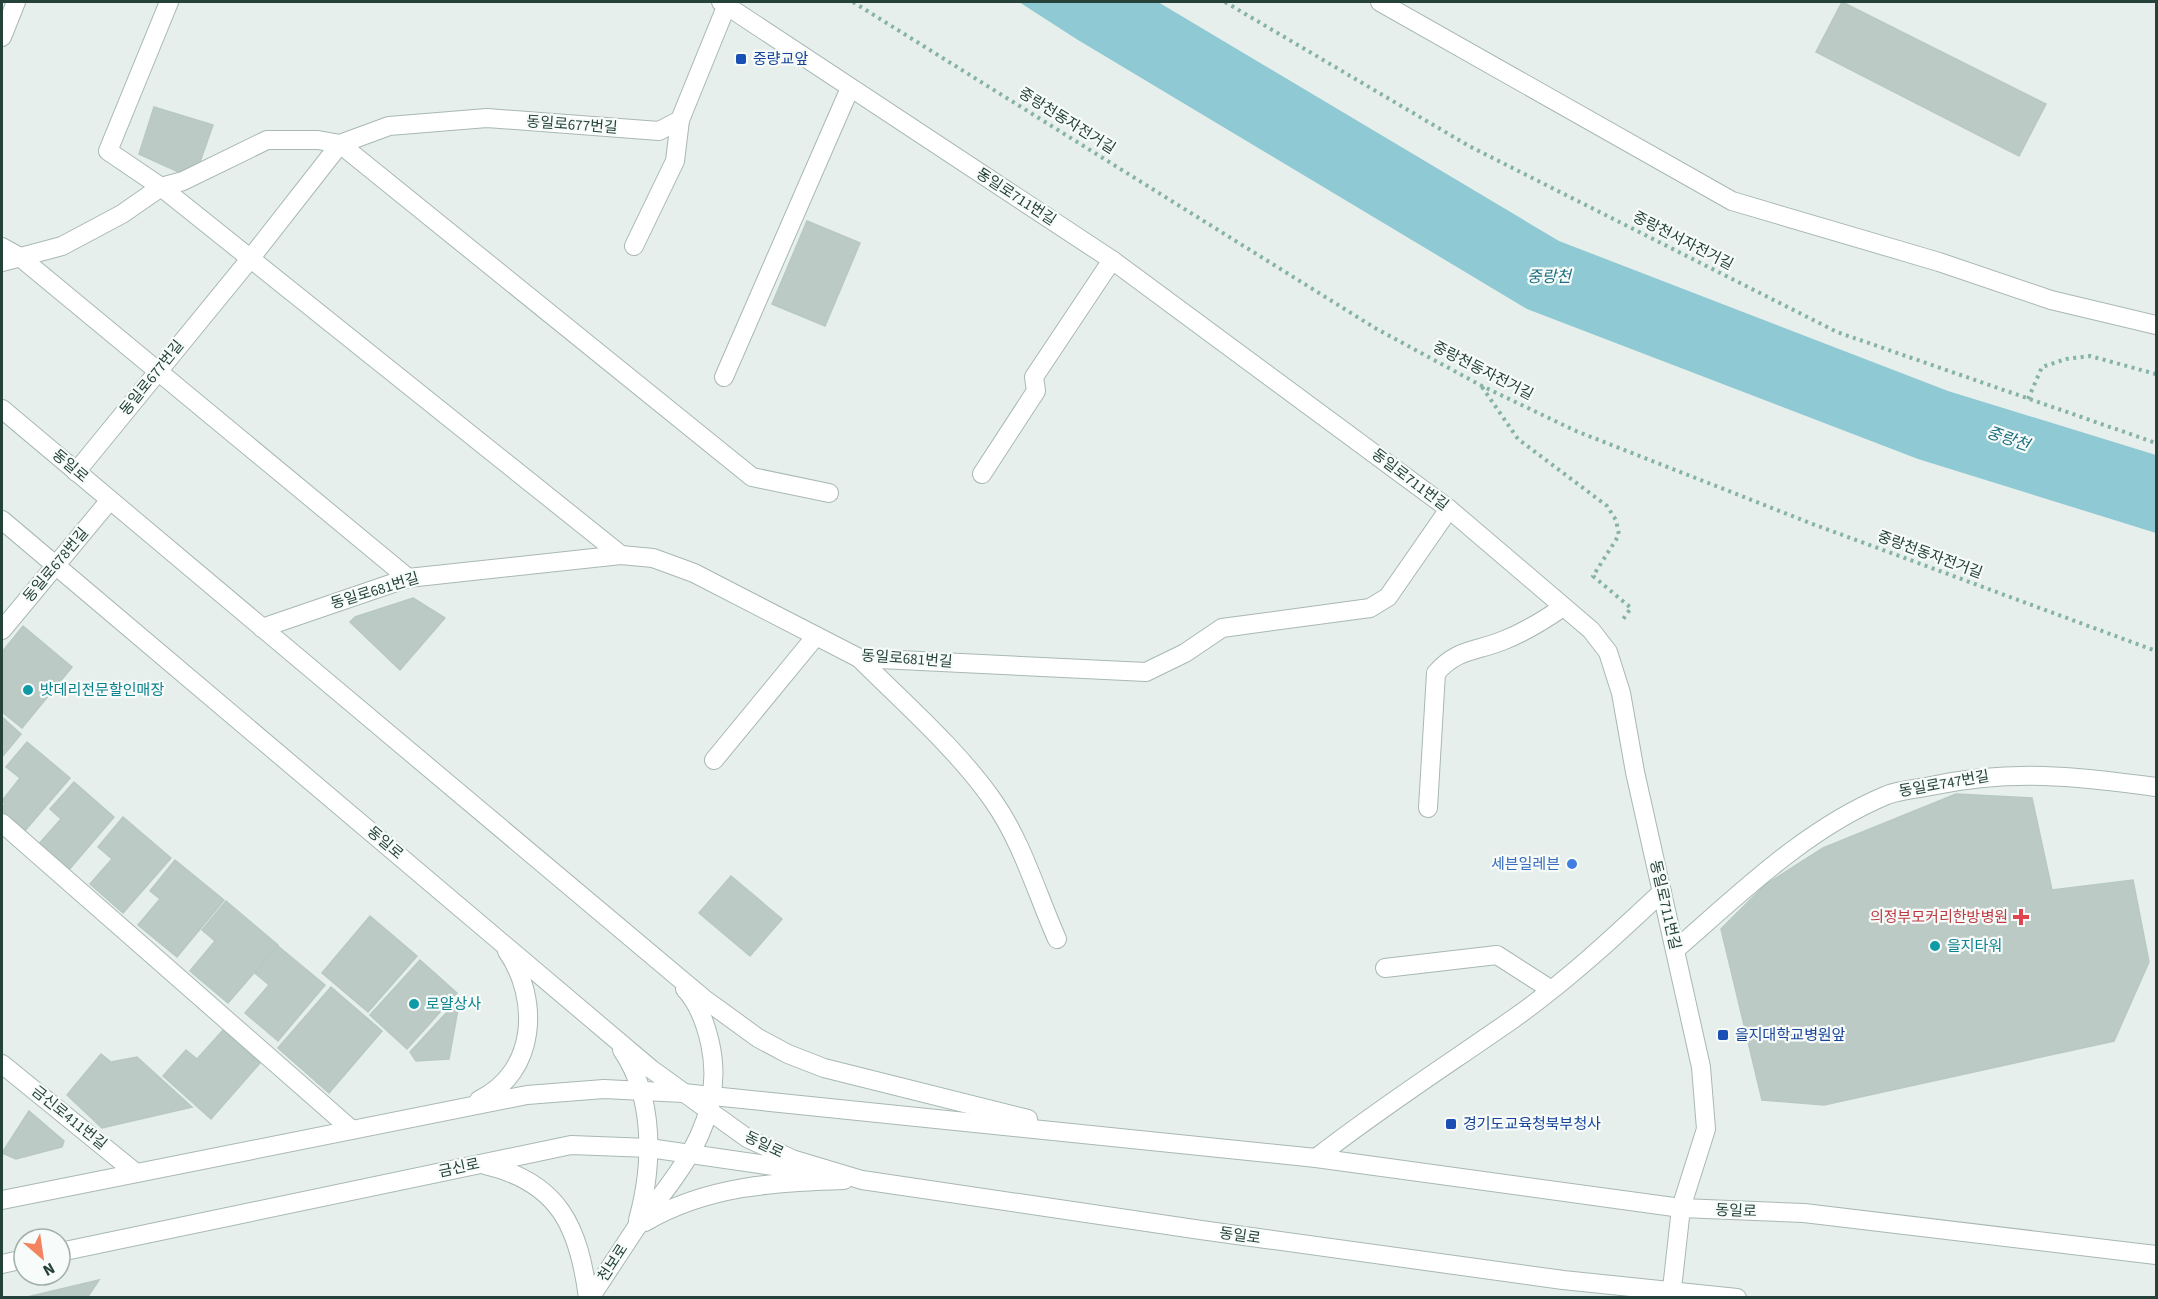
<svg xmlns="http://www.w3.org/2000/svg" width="2158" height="1299" font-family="'Source Sans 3','Noto Sans KR',sans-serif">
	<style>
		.water { fill: #8ec9d4 }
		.building { fill: #bbcac4; stroke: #b8c9c2; stroke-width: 1.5 }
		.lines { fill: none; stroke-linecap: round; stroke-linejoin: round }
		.service-casing { stroke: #a8b8b2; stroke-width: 20 }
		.minor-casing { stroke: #a8b8b2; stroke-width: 20 }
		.tertiary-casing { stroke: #a8b8b2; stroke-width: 20 }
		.path { stroke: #86b3a5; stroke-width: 4; stroke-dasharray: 3 4.5; stroke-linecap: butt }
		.service { stroke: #fff; stroke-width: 18 }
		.minor { stroke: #fff; stroke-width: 18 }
		.tertiary { stroke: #fff; stroke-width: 18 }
		.transit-dot { fill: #1a4fb4; stroke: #f7fbf9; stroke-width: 2 }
		.culture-dot { fill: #0f9aa8; stroke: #f7fbf9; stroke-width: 2 }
		.shop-dot { fill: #3f7fe0; stroke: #f7fbf9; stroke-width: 2 }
		.health-dot { fill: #e0444e; stroke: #f7fbf9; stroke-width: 2 }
		.labels { text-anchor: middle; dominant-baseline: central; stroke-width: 4.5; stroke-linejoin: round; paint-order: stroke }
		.transit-label { font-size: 15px; fill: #164399; stroke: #f7fbf9; text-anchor: start }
		.street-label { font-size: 15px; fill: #24423a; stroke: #f7fbf9 }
		.culture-label { font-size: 15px; fill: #0d838f; stroke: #f7fbf9; text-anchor: start }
		.shop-label { font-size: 15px; fill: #366cbe; stroke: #f7fbf9; text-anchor: end }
		.health-label { font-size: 15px; fill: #be3a42; stroke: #f7fbf9; text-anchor: end }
		.water-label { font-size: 16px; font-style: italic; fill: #1c6f80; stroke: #f7fbf9 }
	</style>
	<rect width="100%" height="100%" fill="#e6efeb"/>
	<!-- water -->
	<path class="water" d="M1019,2h139l401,239 389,150 208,64v78l-238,-74 -391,-150 -449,-269z"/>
	<!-- building -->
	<g class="building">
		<path d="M1842,2l204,102 -27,52 -203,-104z"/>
		<path d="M154,107l59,18 -19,54 -55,-25z"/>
		<path d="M807,221l53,22 -35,83 -53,-22z"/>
		<path d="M413,598l32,20 -45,52 -50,-48 5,-5z"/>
		<path d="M23,626l49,41 -50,61 -20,-16v-60z"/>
		<path d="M2,717l19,17 -19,23z"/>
		<path d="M27,742l43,36 -47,55 -21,-16v-8l3,-5 -3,-3 18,-23 -14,-11z"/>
		<path d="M74,782l40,35 -46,54 -30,-26 23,-26 -11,-10z"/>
		<path d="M1956,794l76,4 20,92 81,-10 16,82 -35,79 -290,64 -62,-5 -41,-171 44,-44 58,-37z"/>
		<path d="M123,817l48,41 -48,55 -33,-29 22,-25 -14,-12z"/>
		<path d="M175,860l49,40 -47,57 -39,-32 22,-26 -10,-8z"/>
		<path d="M731,876l51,43 -32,37 -51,-43z"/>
		<path d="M226,901l52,44 -50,58 -38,-32 25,-30 -13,-11z"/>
		<path d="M370,916l47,40 -49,56 -46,-39z"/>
		<path d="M278,946l47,39 -47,56 -33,-28 24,-28 -14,-12z"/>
		<path d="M420,960l37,33 -50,56 -37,-34z"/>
		<path d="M331,987l51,44 -53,62 -51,-45z"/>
		<path d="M460,998l-11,61 -33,2 -6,-9z"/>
		<path d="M223,1030l37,33 -49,56 -48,-43 23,-26 11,9z"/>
		<path d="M101,1054l10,8 26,-5 55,50 -90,21 -35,-33z"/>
		<path d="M29,1111l35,30 -2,6 -46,12 -14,-6z"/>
		<path d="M99,1280l-12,18h-64z"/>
	</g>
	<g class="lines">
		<!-- service casing -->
		<g class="service-casing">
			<g id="service">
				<path d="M161,187l460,368"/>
				<path d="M634,246l41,-85 5,-41"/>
				<path d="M20,257l388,321"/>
				<path d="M2,262l60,-16 60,-32 39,-27 22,-6 84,-41h51l22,4 412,333 77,16"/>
				<path d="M724,377l126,-289"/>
				<path d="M982,474l54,-83 -2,-14 78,-117"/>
				<path d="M859,658c44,44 100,93 135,144 28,40 43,92 63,137"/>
				<path d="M714,760l102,-124"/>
				<path d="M2,823l350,307"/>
				<path d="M1385,968l112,-13 53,34"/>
			</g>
		</g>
		<!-- minor casing -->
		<g class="minor-casing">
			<g id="minor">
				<path d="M721,2l391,258 337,249 142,121 17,22 13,41 14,79 66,295 5,62 -25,79 -10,90"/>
				<path d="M1380,2l352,199 207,61 112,38 105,25"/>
				<path d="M2,37l14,-35"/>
				<path d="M161,187l-53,-36 61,-149"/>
				<path d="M2,247l18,10"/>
				<path d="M76,472l174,-213 90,-115 49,-18 98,-8 172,13 21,-11 48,-118"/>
				<path d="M262,628l146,-50 213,-23 32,3 41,15 165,85 287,14 39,-19 37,-25 148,-20 18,-11 61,-88"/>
				<path d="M2,630l108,-130"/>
				<path d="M1428,808l8,-135c21,-24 38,-21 66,-32 23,-9 41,-20 61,-34"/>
				<path d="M1675,950c66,-57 130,-121 212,-155 13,-5 30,-6 44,-9 81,-17 144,-10 225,1"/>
				<path d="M2,1064l134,109"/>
				<path d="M1316,1158c64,-50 131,-93 197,-139 54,-38 102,-83 149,-127"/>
				<path d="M590,1298l46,-70"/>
			</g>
		</g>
		<!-- tertiary casing -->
		<g class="tertiary-casing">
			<g id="tertiary">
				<path d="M2,409l701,589 55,40 30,16 36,14 204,51"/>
				<path d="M2,520l649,549 96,69 45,21 70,21 339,50 362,50 174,18"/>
				<path d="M622,1050c33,48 31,116 16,170"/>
				<path d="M479,1100c58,-28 61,-101 28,-149"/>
				<path d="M485,1165c74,17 94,62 103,133"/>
				<path d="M2,1200l525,-105 77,-6 79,4 633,65 365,50 123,5 352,42"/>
				<path d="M645,1222c62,-36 129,-40 199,-42"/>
				<path d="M636,1228c44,-57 91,-109 74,-185 -4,-18 -12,-40 -25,-54"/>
				<path d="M60,1252l511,-107 78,3 152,22"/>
				<path d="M2,1264l22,-5"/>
			</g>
		</g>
		<!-- path -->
		<g class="path">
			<path d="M853,2l522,326 107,58 94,45 234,92 346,128"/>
			<path d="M1225,2l244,144 368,186 319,111"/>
			<path d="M1482,387l36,52 89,67 9,14 3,15 -26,41 38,32 -10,14"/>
			<path d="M2028,399l14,-32 24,-8 24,-3 66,18"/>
		</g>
		<!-- service -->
		<use href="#service" class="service"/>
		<!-- minor -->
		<use href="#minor" class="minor"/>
		<!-- tertiary -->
		<use href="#tertiary" class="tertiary"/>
	</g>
	<!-- markers -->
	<g class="transit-dot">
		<rect x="735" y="53" width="12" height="12" rx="3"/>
		<rect x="1717" y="1029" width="12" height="12" rx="3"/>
		<rect x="1445" y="1118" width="12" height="12" rx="3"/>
	</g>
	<g class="culture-dot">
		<circle cx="28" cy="690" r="6"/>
		<circle cx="1935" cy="946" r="6"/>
		<circle cx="414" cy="1004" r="6"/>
	</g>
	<circle class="shop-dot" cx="1572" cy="864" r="6"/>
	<path class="health-dot" d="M2018 908h6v6h6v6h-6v6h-6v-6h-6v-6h6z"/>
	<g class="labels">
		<!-- transit labels -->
		<g class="transit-label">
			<text x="753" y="59">중량교앞</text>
			<text x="1735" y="1035">을지대학교병원앞</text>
			<text x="1463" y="1124">경기도교육청북부청사</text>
		</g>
		<!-- street labels -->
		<g class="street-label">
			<text transform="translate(1067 121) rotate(32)">중랑천동자전거길</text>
			<text transform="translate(572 125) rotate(4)">동일로677번길</text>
			<text transform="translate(1016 197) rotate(33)">동일로711번길</text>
			<text transform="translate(1683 241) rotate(27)">중랑천서자전거길</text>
			<text transform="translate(1483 371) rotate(27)">중랑천동자전거길</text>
			<text transform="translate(152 378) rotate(-51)">동일로677번길</text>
			<text transform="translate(70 466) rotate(40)">동일로</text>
			<text transform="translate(1410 480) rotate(37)">동일로711번길</text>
			<text transform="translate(1930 555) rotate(20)">중랑천동자전거길</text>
			<text transform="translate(56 565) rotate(-50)">동일로678번길</text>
			<text transform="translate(375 591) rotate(-17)">동일로681번길</text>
			<text transform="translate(907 659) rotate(4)">동일로681번길</text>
			<text transform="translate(1944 784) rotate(-10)">동일로747번길</text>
			<text transform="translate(385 843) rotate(40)">동일로</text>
			<text transform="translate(1665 905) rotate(77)">동일로711번길</text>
			<text transform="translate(69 1118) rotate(39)">금신로411번길</text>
			<text transform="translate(764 1145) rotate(26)">동일로</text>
			<text transform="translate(459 1168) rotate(-12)">금신로</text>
			<text transform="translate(1736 1211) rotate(2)">동일로</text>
			<text transform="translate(1240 1236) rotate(8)">동일로</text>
			<text transform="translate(613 1263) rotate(-57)">천보로</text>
		</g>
		<!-- culture labels -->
		<g class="culture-label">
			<text x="40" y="690">밧데리전문할인매장</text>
			<text x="1947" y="946">을지타워</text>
			<text x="426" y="1004">로얄상사</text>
		</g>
		<!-- shop labels -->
		<g class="shop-label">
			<text x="1560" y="864">세븐일레븐</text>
		</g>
		<!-- health labels -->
		<g class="health-label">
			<text x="2008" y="917">의정부모커리한방병원</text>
		</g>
		<!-- water labels -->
		<g class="water-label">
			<text x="1549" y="277">중랑천</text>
			<text transform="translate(2008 439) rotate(19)">중랑천</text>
		</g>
	</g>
	<!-- border -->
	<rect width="2158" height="1299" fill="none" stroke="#24423a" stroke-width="6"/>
	<!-- north arrow -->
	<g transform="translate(42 1257) rotate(151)"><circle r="28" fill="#f7fbf9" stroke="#a3b1ad" stroke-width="1.5"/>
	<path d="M0-4.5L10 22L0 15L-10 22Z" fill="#f4845f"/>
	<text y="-9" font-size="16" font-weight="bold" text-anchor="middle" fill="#24423a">N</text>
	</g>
</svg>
